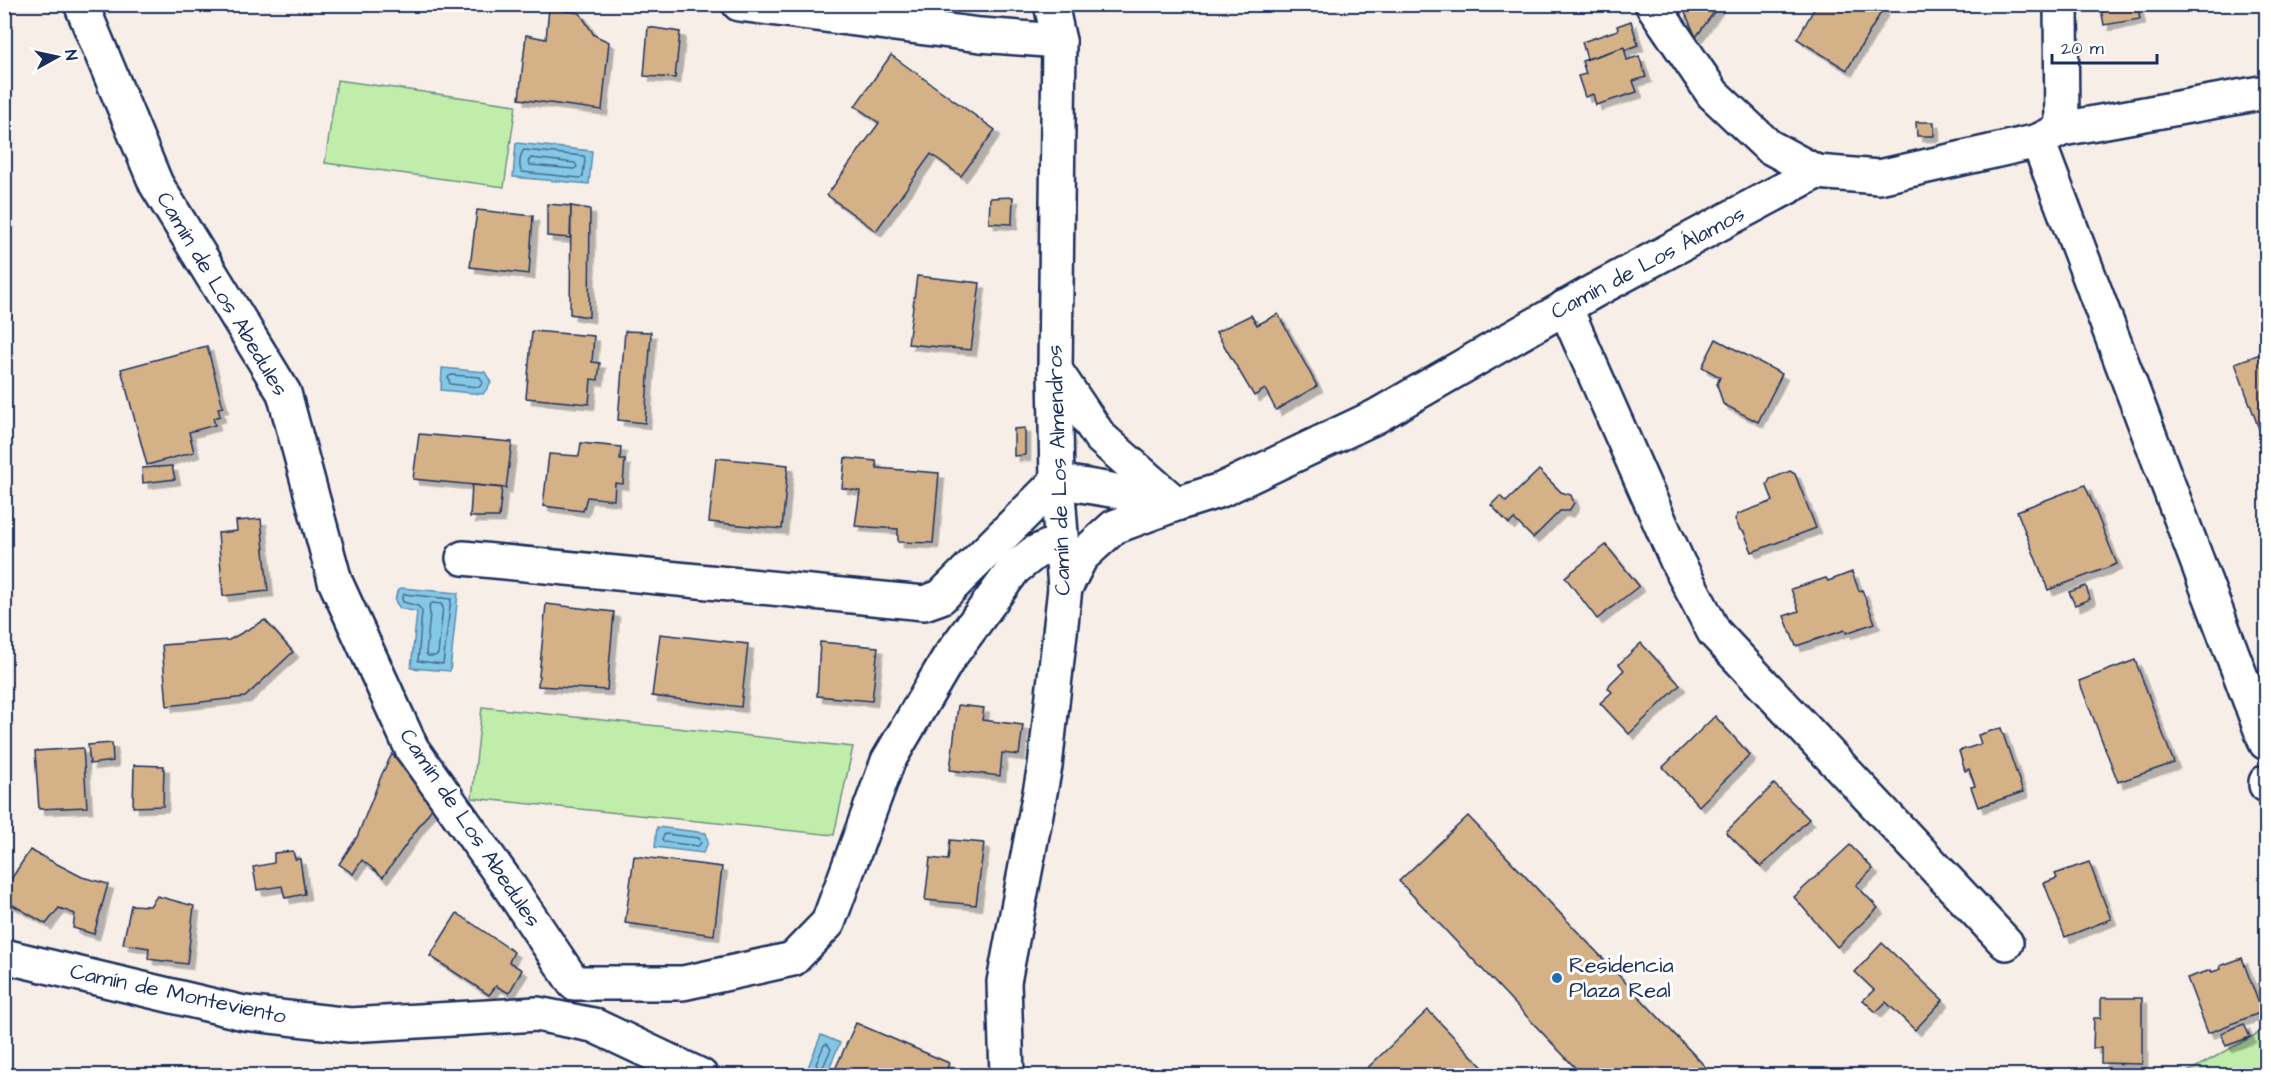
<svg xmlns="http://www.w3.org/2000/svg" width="2271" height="1080" font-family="'Architects Daughter',sans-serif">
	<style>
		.green { fill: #c1edaa; stroke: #6e8e84; stroke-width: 1.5 }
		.water { fill: #85c8e6; stroke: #5b8bb0; stroke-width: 1.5 }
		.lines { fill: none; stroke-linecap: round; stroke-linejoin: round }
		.shore { stroke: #456c94; stroke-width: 1.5 }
		.building { fill: #d5b187; stroke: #1b2f5e; stroke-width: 1.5; filter: url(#shadow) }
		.minor-casing { stroke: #1b2f5e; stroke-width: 38 }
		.minor { stroke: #fff; stroke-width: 33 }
		.poi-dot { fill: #1f6fb2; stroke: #fff; stroke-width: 2 }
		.labels { text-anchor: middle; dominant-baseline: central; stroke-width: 6; stroke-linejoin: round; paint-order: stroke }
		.street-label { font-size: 22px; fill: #1b2f5e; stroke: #fff }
		.poi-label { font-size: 22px; fill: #1b2f5e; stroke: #fff; text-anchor: start }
	</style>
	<defs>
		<filter id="shadow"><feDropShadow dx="5.5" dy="5.5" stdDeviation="0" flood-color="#0004"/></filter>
	</defs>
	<rect width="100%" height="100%" fill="#f7efe7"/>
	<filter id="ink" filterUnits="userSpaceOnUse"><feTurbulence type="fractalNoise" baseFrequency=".0167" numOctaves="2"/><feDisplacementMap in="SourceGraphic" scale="12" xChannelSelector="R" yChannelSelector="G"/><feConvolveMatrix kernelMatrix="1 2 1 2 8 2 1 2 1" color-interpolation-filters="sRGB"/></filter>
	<g filter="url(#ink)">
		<!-- green -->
		<g class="green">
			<path d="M337,80l179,25 -12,82 -179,-24z"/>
			<path d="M482,707l371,40 -19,88 -362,-37z"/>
			<path d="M2266,1029v46h-84z"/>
		</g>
		<!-- water -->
		<g class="water">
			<path d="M516,143l76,8 -3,33 -76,-7z"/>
			<path d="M442,368l43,4 6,11 -8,11 -42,-4z"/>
			<path d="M401,588l57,5 -8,78 -39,-3 6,-56 -17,-4 -5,-7 2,-9z"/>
			<path d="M657,827l49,6 2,10 -5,10 -48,-6z"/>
			<path d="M821,1035l19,8 -14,32 -19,-5z"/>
		</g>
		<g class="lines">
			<!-- shore -->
			<g class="shore">
				<path d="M524,150l60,6 1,3 -2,17 -3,2 -58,-6c-4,-5 -2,-18 2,-22z"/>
				<path d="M531,158l44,5 2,4 -3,2 -44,-4 -2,-3z"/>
				<path d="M451,375l29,2 3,6 -4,4 -29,-3 -2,-7z"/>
				<path d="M404,594l47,5 -8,65 -25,-3 4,-50 -4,-5 -15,-4 -1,-3z"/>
				<path d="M432,603l9,1 2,3 -5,47 -3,2h-7l-2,-3 4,-39 -1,-8z"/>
				<path d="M665,834l34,4 2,5 -3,3 -34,-4 -2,-3z"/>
				<path d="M827,1044l4,5 -8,18 -4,2 -3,-5 8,-19z"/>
			</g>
		</g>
		<!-- building -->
		<g class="building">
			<path d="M1683,4h31l3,4 -21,29 -14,-31z"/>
			<path d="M1817,4h69l-39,66 -50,-31z"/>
			<path d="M2100,4h37l3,15 -36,6z"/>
			<path d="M549,8l31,5 14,22 15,7 -7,68 -83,-11 7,-64 20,4z"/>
			<path d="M1631,21l7,24 -13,5 -1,-3 -37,12 -5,-17 36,-12 -1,-4z"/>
			<path d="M648,27l32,5 -5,46 -31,-2z"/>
			<path d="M1624,47l3,13 12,-4 7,21 -13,4 4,11 -41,13 -3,-11 -8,3 -7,-21 8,-2 -4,-13z"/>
			<path d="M891,55l104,75 -34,46 -30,-22 -55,77 -49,-36 52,-72 -24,-17z"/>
			<path d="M1916,122h18v14h-17z"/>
			<path d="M1013,197l-1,27 -23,-1 1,-25z"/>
			<path d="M547,204l24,2 -1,32 -23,-2z"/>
			<path d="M571,206l19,3 -1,108 -19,-3z"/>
			<path d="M477,210l56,6 -4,58 -59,-7z"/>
			<path d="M917,276l63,7 -9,67 -63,-6z"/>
			<path d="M1278,314l39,72 -41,24 -11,-21 -11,7 -38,-64 35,-17 6,10z"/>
			<path d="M532,331l62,5 -2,26 8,1 -2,17 -7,-1 -2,25 -63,-6z"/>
			<path d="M625,331l26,1 -6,91 -27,-3z"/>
			<path d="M1716,339l66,35 -24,48 -35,-18 -6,-20 3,-7 -18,-10z"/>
			<path d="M207,346l16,61 -5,1 2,8 -7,2 2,7 -26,7 5,20 -47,13 -26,-96z"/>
			<path d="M2266,352v75l-7,2 -24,-66z"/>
			<path d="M1025,428v27l-11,1v-27z"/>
			<path d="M419,434l93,8 -6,46 -93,-9z"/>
			<path d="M581,443l40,4 -1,13h5l-2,24 -8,-1 -1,17 -27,-3 -4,14 -40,-5 6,-52 30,2z"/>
			<path d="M716,458l72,7 -6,64 -73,-7z"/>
			<path d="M845,458l31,3 1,7 62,5 -6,70 -35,-1v-13l-43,-3 5,-35 -18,-3z"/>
			<path d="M172,466l3,13 -32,4 -1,-15z"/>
			<path d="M1539,470l22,22 10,3 3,8 -5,8h-9l-27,27 -19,-19 -5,5 -18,-19 9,-9 6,6z"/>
			<path d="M1790,471l5,3 21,54 -64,24 -8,-20 -4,-2 -5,-11 3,-5 35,-13 -6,-16 3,-6z"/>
			<path d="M472,485l30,3 -3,29h-29z"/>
			<path d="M2085,485l32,79 -69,26 -31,-79z"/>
			<path d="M261,519l7,72 -45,5 -5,-63 19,-2 -1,-10z"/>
			<path d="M1606,545l33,41 -42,33 -32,-42z"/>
			<path d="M1852,572l7,19 3,-1 13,33 -29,10 -1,-3 -49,16 -12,-30 15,-5 -8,-22 35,-11 2,3z"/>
			<path d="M2086,586l4,13 -15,6 -6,-13z"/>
			<path d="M546,604l68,8 -7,78 -69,-4z"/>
			<path d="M265,620l28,32 -48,45 -78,9 -5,-61 67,-5z"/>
			<path d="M660,634l88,10 -7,63 -89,-11z"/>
			<path d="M820,642l58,5 -6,54 -55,-5z"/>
			<path d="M1641,643l39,42 -51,49 -29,-31 12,-11 -4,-4 2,-4 14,-14 -5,-6z"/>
			<path d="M2135,660l39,103 -56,19 -39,-101z"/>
			<path d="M958,705l26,3 -2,12 41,5 -4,30 -17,-2 -2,23 -50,-6z"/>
			<path d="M1715,716l35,39 -51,51 -36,-39z"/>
			<path d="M2001,728l22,64 -45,15 -7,-20 4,-1 -6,-17 -4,2 -6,-20 22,-7 -3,-9z"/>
			<path d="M112,743l1,18 -23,3 -2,-19z"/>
			<path d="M83,748l4,59 -48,2 -4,-58z"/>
			<path d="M392,754l43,50 -52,73 -21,-17 -9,14 -14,-10 18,-27 25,-63z"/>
			<path d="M134,765l30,1 -1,40 -30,1z"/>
			<path d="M1774,784l35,35 -48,48 -35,-35z"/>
			<path d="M1468,816l246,260h-131l-184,-195z"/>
			<path d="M950,840l34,3 -8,62 -51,-5 5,-42 18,2z"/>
			<path d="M1850,845l23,24 -17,16 22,23 -41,39 -43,-50z"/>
			<path d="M30,850l52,27 26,7 -14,50 -21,-6 2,-14 -16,-6 -13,16 -42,-24v-10z"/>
			<path d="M293,851l2,8h5l5,35 -20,4 -3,-12 -25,4 -4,-23 21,-4v-10z"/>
			<path d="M634,856l88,11 -8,68 -89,-12z"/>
			<path d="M2089,862l22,57 -46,18 -21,-54 13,-5 -2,-4z"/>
			<path d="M157,896l37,10 -7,58 -39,-5 1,-11 -26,-4 8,-39 19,1z"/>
			<path d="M457,913l57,39 -5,10 13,8 -13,23 -13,-7 -7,9 -59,-39z"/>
			<path d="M1882,943l61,57 -28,30 -29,-28 -10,10 -13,-12 11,-10 -19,-18z"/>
			<path d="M2242,958l20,54 -54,21 -21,-55 24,-8 1,2 9,-3 -1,-3z"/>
			<path d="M2101,998h41v66l-41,-1v-15h-8l1,-30h7z"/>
			<path d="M1428,1010l63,66h-132z"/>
			<path d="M856,1023l93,40 -5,13h-112z"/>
			<path d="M2244,1024l6,13 -24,9 -5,-13z"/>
		</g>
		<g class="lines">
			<!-- minor casing -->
			<g class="minor-casing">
				<g id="minor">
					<path d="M81,4l75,180 128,209 51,188 77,168 97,137 65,97h109l110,-24 35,-36 60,-162 60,-102 66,-90 20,-16 27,-12"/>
					<path d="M739,4l241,31 79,6"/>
					<path d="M1652,4l61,90 55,52 48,26"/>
					<path d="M2061,4l1,125"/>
					<path d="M2038,141l228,602"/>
					<path d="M1565,307l113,256 36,69 292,311"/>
					<path d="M1055,370l45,67 76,67"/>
					<path d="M1057,481l54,9 64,14"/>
					<path d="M463,558l461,45 17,-6 116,-116"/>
					<path d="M1065,588l16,-31 33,-30 62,-23 45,-14 154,-73 219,-126 222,-119 63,5 159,-36 24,-12 204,-37"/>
					<path d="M2266,785v-3"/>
					<path d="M4,956l240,57 106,12 187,-11 56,11 108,51"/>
					<path d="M1007,1076l-3,-94 41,-216 20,-178 -8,-107 -2,-111 4,-329 -8,-37"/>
				</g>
			</g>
			<!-- minor -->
			<use href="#minor" class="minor"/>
		</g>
	</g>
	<!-- markers -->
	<circle class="poi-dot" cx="1557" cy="978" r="6"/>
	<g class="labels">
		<!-- street labels -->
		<g class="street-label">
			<text transform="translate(1648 263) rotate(-28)">Camín de Los Álamos</text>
			<text transform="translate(222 294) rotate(59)">Camín de Los Abedules</text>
			<text transform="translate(1059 470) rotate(-92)">Camín de Los Almendros</text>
			<text transform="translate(470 828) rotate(56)">Camín de Los Abedules</text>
			<text transform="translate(178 994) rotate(12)">Camín de Monteviento</text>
		</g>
		<!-- poi labels -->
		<g class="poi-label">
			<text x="1569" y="965">Residencia<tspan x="1569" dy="25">Plaza Real</tspan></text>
		</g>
	</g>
	<!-- margin -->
	<rect width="2271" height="1080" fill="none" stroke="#fff" stroke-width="24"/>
	<rect x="12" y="12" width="2247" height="1056" fill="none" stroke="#1b2f5e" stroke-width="2" filter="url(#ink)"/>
	<!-- north arrow -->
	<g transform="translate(57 57) rotate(82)" stroke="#ffffff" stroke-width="4.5" paint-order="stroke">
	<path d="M0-4.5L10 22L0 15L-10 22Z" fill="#1b2f5e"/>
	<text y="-9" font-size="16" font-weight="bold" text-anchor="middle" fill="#1b2f5e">N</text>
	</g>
	<!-- scale -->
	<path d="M2052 54v9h105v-9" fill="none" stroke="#1b2f5e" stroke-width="3"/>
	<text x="2061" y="54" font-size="18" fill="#1b2f5e" stroke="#ffffff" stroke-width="4.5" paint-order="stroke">20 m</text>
</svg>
